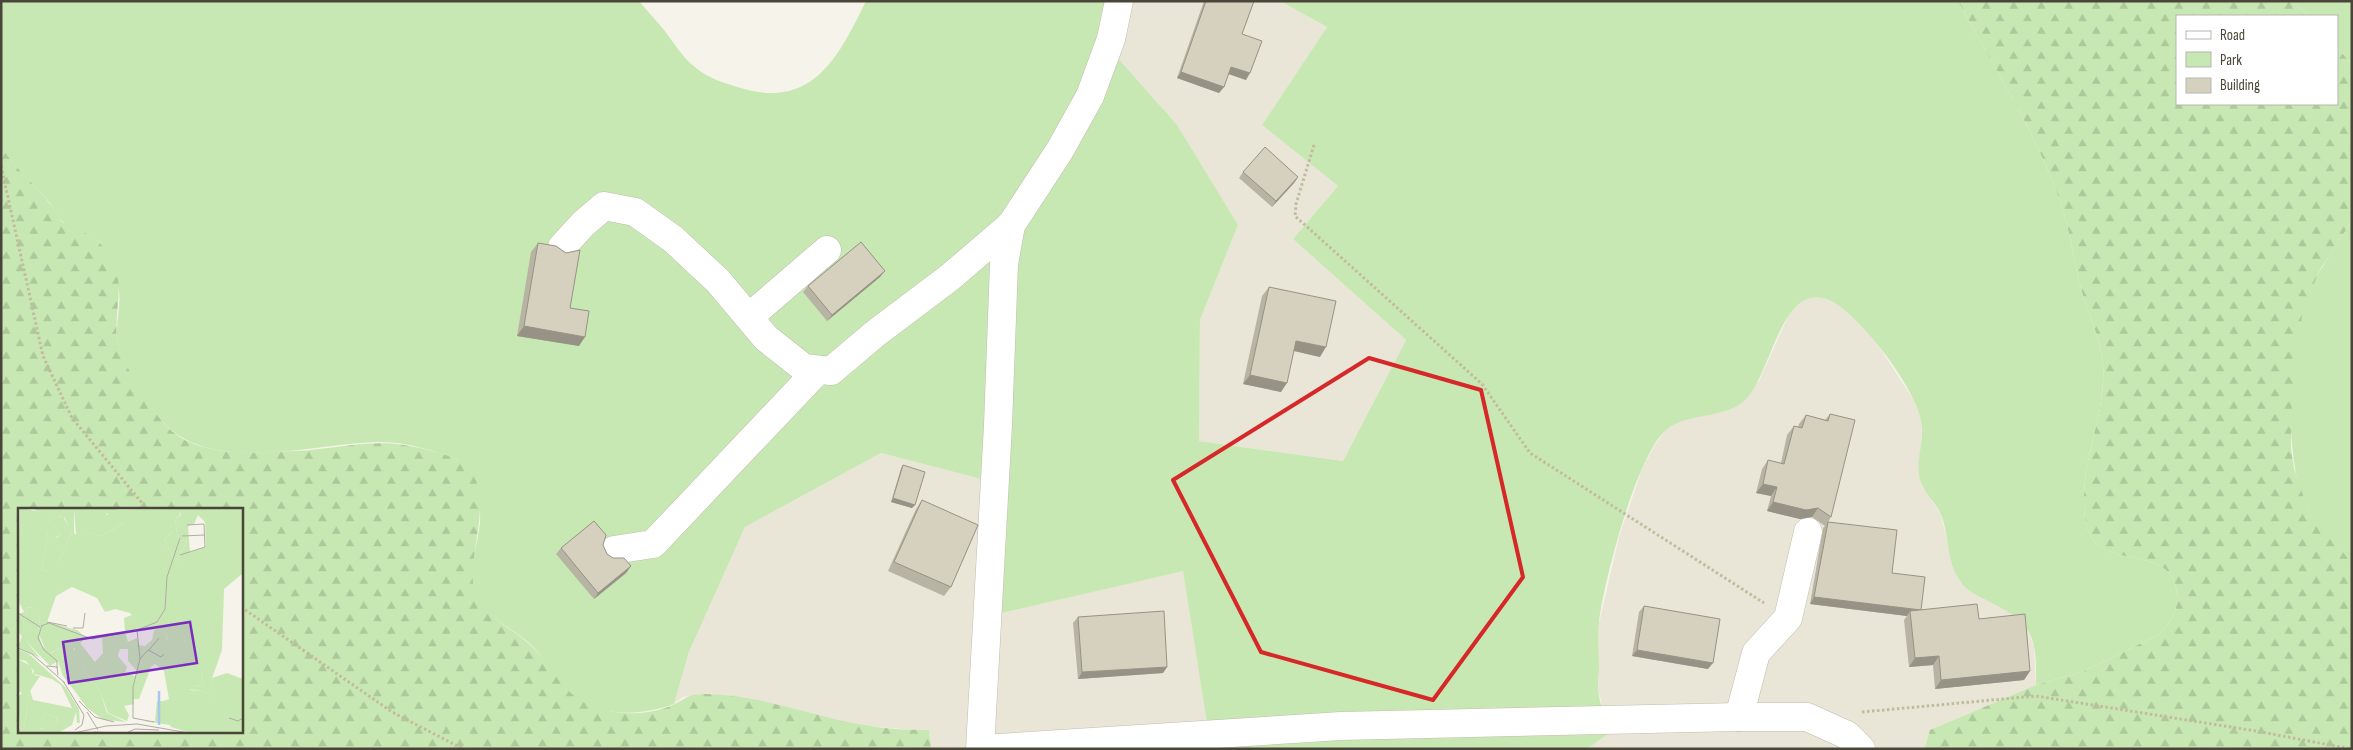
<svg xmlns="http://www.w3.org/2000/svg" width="2353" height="750" font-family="'Sofia Sans Condensed',sans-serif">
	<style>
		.residential { fill: #e9e6d8 }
		.green { fill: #c8e8b3 }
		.forest { fill: url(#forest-firs); fill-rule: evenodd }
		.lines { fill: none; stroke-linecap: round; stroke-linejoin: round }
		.minor-casing { stroke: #c0bdac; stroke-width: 29 }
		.path { stroke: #c2bb9e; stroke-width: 3; stroke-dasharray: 2.5 2.5; stroke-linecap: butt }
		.minor { stroke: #fff; stroke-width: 28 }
		.wall { fill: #b8b4a4 }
		.shaded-wall { fill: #969286 }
		.building { fill: #d6d1bf; stroke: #969286 }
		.marked { fill: none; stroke: #d62828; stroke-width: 4; stroke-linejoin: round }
		.inset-river { fill: none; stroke: #a7c7f0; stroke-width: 2.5 }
		.inset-road { fill: none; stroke: #b0ada3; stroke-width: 1 }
		.view { fill: #7b2cbf; fill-opacity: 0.15; stroke: #7b2cbf; stroke-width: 2.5 }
		.inset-edge { fill: none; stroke: #494538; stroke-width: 2.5 }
	</style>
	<defs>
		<pattern id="forest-firs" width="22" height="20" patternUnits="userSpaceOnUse" patternTransform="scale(1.25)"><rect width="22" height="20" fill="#c8e8b3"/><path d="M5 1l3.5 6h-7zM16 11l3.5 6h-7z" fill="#adc89b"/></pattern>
	</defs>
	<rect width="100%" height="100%" fill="#f5f3ea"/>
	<!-- residential -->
	<g class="residential">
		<path d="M1126,1h154l47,26 -65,98 76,61 -45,53 113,101 -63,121 -144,-20 1,-121 38,-95 -132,-179z"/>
		<path d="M1818,296l17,7 20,15 17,18 41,63 6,14 3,14 -3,39 3,20 19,29 13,54 4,10 17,15 36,18 15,13 8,22 2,38 -106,45 -6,19h-337l35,-25 -19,-15 -4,-16v-70l20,-86 23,-68 13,-24 10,-14 10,-7 15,-6 40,-9 29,-28 31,-69 9,-10 9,-5z"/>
		<path d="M881,453l104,27 13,134 185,-44 28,179 -9,-3 -271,3 -2,-18 -64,-5 -132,-30 -32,-2 -18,3 -9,7 15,-52 56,-125z"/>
	</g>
	<!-- green -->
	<g class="green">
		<path d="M1,1h638c8,10 17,19 25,29 10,13 19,28 32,38 13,11 29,15 45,20 72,22 98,-32 125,-87h260l-19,45 70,79 61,100 -38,95 -1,121 144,20 63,-121 -113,-101 45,-53 -76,-61 65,-98 -47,-26h678c36,67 78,131 103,203 9,26 12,54 19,81 7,27 21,52 23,80 3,46 -19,89 -19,134 0,16 1,35 14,46 25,20 78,5 79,51 1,16 -8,29 -19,39l-76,37 -46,13c1,-49 -3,-62 -48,-84 -10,-5 -21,-10 -28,-20 -13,-18 -11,-44 -18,-64 -4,-11 -14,-20 -19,-30 -10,-18 0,-40 -1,-60 -2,-34 -57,-105 -86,-123 -54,-34 -63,70 -91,96 -21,20 -57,11 -80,31 -29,27 -61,149 -66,191 -1,15 0,30 0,45 0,13 -3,29 4,41 4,6 13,11 19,16l-35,25h-376l-28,-178 -185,43 -13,-134 -104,-27 -136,74 -56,125 -15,52c-35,13 -83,14 -110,-16 -13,-14 -21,-32 -35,-45 -16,-15 -44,-26 -54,-47 -11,-25 7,-57 5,-83 -1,-12 -16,-40 -22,-53 -23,-9 -51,-18 -77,-18 -64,0 -177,37 -223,-26 -17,-23 -38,-51 -41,-80 -1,-15 4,-31 2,-45 -1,-9 -6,-18 -8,-26 -2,-5 -3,-13 -7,-17 -9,-13 -31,-17 -41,-26 -6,-4 -9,-13 -13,-19 -16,-19 -37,-36 -49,-57z"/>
		<path d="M2292,1h60v64l-15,-18v-31h-28z"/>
		<path d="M2352,221v342c-14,-18 -33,-33 -44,-53 -26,-49 -20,-166 1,-217 11,-26 28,-49 43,-72z"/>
	</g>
	<!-- forest -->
	<g class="forest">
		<path d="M1958,1h334l17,15h-132v88h160v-57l15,18v156l-31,47 -12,26 -7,22 -10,75 -1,57 3,20 14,42 44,53v186h-428l6,-19 106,-45 46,-13 76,-37c11,-10 20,-23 19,-39 -1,-46 -54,-31 -79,-51 -13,-11 -14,-30 -14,-46 0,-45 22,-88 19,-134 -2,-28 -16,-53 -23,-80 -7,-27 -10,-55 -19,-81 -25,-72 -67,-136 -103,-203z"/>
		<path d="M1,146c13,22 35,39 50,59 4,5 7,13 11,17 2,1 10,4 12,5 15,7 32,18 39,33 12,24 1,52 4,77 3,20 14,37 24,53 10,15 18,31 32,42 31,25 82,21 120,19 51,-2 82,-16 135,-1 10,3 22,5 31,11 40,23 10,85 14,122 1,9 3,16 10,23 11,15 31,24 45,37 26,23 33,54 70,65 25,8 53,7 77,-4 12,-6 13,-10 29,-10 54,0 107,22 160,31 21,4 43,5 65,5l2,19h-930zM19,509h222v222h-222z"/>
	</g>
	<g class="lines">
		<!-- minor casing -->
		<g class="minor-casing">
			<g id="minor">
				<path d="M562,247l21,-23 21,-18 31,6 38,27 45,42 48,57 38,30 27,3 45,-38 73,-55 62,-53"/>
				<path d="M749,317l78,-67"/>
				<path d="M614,550l39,-6 165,-174"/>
				<path d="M1739,717l17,-64 32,-35 20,-86"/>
				<path d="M980,749l18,-324 6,-161 7,-39 49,-75 30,-54 21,-57 8,-38"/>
				<path d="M982,749l359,-23 398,-9h68l40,18 14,14"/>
			</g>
		</g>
		<!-- path -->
		<g class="path">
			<path d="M1314,145l-18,59 -1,12 187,168 48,69 234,150"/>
			<path d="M1,166l42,190 29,62 75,91"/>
			<path d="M241,607l151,105 71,37"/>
			<path d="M1862,712l174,-16 220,35 95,18"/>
		</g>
		<!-- minor -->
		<use href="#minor" class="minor"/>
	</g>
	<!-- wall -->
	<g class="wall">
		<path d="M1204,1h50l-12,33 4,46 -18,-6 -4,13 -5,6 -42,-15z"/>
		<path d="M1243,172l55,5 -4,6 -22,24 -33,-29z"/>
		<path d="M538,243l32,65 9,38 -62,-10 14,-84z"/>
		<path d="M880,277l-53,44 -24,-29 5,-6z"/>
		<path d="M1269,287l51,70 -26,-6 -13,41 -38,-8 19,-88z"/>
		<path d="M1830,414l1,103 -3,5 64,51 29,37 58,9 51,52 -6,9 -89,9 -2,-24 -24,2 -5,-47 3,-4 -97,-12 13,-76 2,-2 -13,-9 -12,2 -33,-8 4,-15 -15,-3 6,-24 6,-9 13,3 6,-28 7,-9 4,1 1,-3 7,-9 19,5z"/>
		<path d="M903,465l12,40 -3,3 -21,-6 10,-34z"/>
		<path d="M922,500l29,87 -7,9 -56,-25 28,-62z"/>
		<path d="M603,545l4,9 6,4 18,8 -5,7 -32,26 -38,-45 5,-6z"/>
		<path d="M1644,606l64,63 -76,-13 7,-44z"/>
		<path d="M1078,617l89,50 -4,6 -85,6 -5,-56z"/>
	</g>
	<!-- shaded-wall -->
	<g class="shaded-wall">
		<path d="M1231,67l19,6 -4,7 -20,-7z"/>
		<path d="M1181,72l43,15 -5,6 -42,-15z"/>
		<path d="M1298,177l-4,6 -22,24 4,-6z"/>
		<path d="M885,271l-5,6 -53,44 5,-6z"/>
		<path d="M524,326l61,11 -6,9 -62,-10z"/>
		<path d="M1296,341l30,6 -6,10 -30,-7z"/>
		<path d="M1250,375l37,8 -6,9 -38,-8z"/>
		<path d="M1763,484l14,3 -6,9 -15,-3z"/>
		<path d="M893,498l22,7 -3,3 -21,-6z"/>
		<path d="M1773,502l45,6 -6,9 -12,2 -33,-8z"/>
		<path d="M631,566l-5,7 -32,26 4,-6z"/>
		<path d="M1814,597l107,13 -11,1 -3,5 -97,-12z"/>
		<path d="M1637,650l76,13 -5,6 -76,-13z"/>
		<path d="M1939,656l-6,9 -24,2 6,-9z"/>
		<path d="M1167,667l-4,6 -85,6 4,-7z"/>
		<path d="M2030,671l-6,9 -89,9 6,-9z"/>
	</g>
	<!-- building -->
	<g class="building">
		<path d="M1206,1h48l-12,33 20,7 -12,32 -19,-6 -7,20 -43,-15z"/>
		<path d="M1265,147l33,30 -22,24 -33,-29z"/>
		<path d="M861,242l24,29 -53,44 -24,-29z"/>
		<path d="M538,243l18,3 10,7 14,-3 -10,58 19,3 -4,26 -61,-11z"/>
		<path d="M1269,287l67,14 -10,46 -30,-6 -9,42 -37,-8z"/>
		<path d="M1830,414l25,6 -24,97 -13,-9 -12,2 -33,-8 4,-15 -14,-3 5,-24 16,4 10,-38 8,2 4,-13 22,6z"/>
		<path d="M903,465l22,7 -10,33 -22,-7z"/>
		<path d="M922,500l56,25 -27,62 -57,-25z"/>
		<path d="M594,521l12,14 -3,10 4,9 6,4h11l7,8 -33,27 -37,-45z"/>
		<path d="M1828,522l69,8 -5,43 33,4 -4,33 -107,-13z"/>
		<path d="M1977,604l2,15 46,-5 5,57 -89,9 -2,-24 -24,2 -5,-47z"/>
		<path d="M1644,606l76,13 -7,44 -76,-13z"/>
		<path d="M1164,611l3,56 -85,5 -4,-55z"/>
	</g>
	<!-- marked area -->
	<path class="marked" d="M1369,358l112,32 42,187 -90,123 -172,-48 -88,-172z"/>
	<!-- overview -->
	<g transform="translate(18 508)">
		<rect width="225" height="225" fill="#f5f3ea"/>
		<path d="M56,0h46l-14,6 17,10 -23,12 -17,-6 -7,5zM161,0l1,7 -5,4 3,21 9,1 -11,21 -12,-23 9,-7 -7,-19zM45,8l5,10 -2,2 6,4 -14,31 -11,9 -5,-3 6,-37 8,6 5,-3 -15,-18 15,8 -3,-8zM14,99l8,10 -2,15 4,14 9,7 9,-5 7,7 -1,21 11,10v8l-14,-18 -5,-15 -8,5 -24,-25 5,-13 -8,-4 4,-16zM140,121l8,5 1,6 17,1 15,18 6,12 -4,3 3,11 -11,1 -3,4 12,1 13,7 -3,-20 15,-5 16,6v54h-52l-20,-6 -9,-16 1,-10 6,-2 -5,-28 -9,-7 -4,3 -12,32h-5v5l-10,2 5,9 -2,6 -19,-8 -8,-22 -17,-22 -9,-22 6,-4 15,19 8,-9 -1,-16 3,-3 20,-2 3,10 9,-4 2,7 6,1 7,-6 2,-10zM102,141h8v12l8,9 -1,6 -10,-3 2,-6 -9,-11zM0,151l13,7 2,9 7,1 -10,15 -6,37 -4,1 -2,-32 4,-4 -4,-2zM27,205l11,4 2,8 -19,4z" fill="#c8e8b3" fill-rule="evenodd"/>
		<path d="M2,0l16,3 -2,-3h40v25l2,2 5,-6 19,7 23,-12 -15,-7v-7l135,-2v65l-19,16 -2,61 -10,28 4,21 -14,-8 -13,-2 3,-3 12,-1 -3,-11 3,-3 -20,-30 -16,1 -2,-8 -8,-5 -33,3 -1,-14 8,-3 -2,-2 -15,-4 -10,3 -8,-14 -25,-11 -16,9 -9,26 30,8 9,8 -13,11 6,3 4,17 17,22 7,22 19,9 -22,-2 -17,-12 -10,-14v-8l-10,-10v-21l-7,-7 -10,5 -5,-4 -7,-17 2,-15 -9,-10 -4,1 -4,16 8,3v8l-5,6 14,17 -22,-11 4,-11 -4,-4v-18l6,-2 -6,-12zM160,0l3,7 -6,4 3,21 9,1 -11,21 -12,-23 9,-7 -1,-10 -6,-8zM180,7l7,7 1,25 -16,5 -2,-26 6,-2zM41,8l6,2 3,8 -4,2 8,4 -14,31h-5l-6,9 -5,-3 6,-36 6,5 7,-3 -14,-17 16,9zM0,141l11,5 37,34 13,21 1,14h-3l-1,-11 -4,13 -14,8h-40v-4l6,-1 6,-38 3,10 39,8 -11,-23 -9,-6 -17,-5 -3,4 2,-7 -8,-10 -8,-2zM27,205l11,4 2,7 -18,5zM139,193h7l2,15 10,7 17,4 -2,6 -2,-5 -45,-7h11z" fill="#c8e8b3" fill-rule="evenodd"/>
		<path class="inset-river" d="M141,183v34"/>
		<path class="inset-road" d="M164,28l23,-1M162,47l25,-8 -1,-23 -17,1M0,105l22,14M29,114l20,4M24,117l-4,13 6,12 13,11v7M23,118l8,-3 43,16 45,-9 20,-8 8,-13 2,-32 13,-39M55,120h10l2,-15M119,122l3,29 -7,28v31l21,4M0,140l14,6 33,29M131,142l10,-12M122,151l8,-9 13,7 3,-3M29,158l10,1 1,8M45,173l21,34 -2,10 -7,5M61,193l16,16 19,5M69,204l11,18M211,210l9,3 5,-3M76,224l23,1M56,225l32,-7 31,-2 52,9M108,225l9,-4 24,1"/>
		<path class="view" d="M172,114l7,41 -128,20 -6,-41z"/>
		<rect width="225" height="225" class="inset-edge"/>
	</g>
	<!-- border -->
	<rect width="2353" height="750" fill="none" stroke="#494538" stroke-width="5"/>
	<!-- legend -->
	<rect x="2176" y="15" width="162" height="90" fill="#ffffff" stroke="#b6b5af"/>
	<rect x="2186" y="31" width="25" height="8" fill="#ffffff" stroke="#b6b5af"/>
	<text x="2220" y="40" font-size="15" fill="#494538">Road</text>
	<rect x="2186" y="52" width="25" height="15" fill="#c8e8b3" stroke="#b6b5af"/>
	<text x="2220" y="65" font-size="15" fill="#494538">Park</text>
	<rect x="2186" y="78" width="25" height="15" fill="#d6d1bf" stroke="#b6b5af"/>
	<text x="2220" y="90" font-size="15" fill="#494538">Building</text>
</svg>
